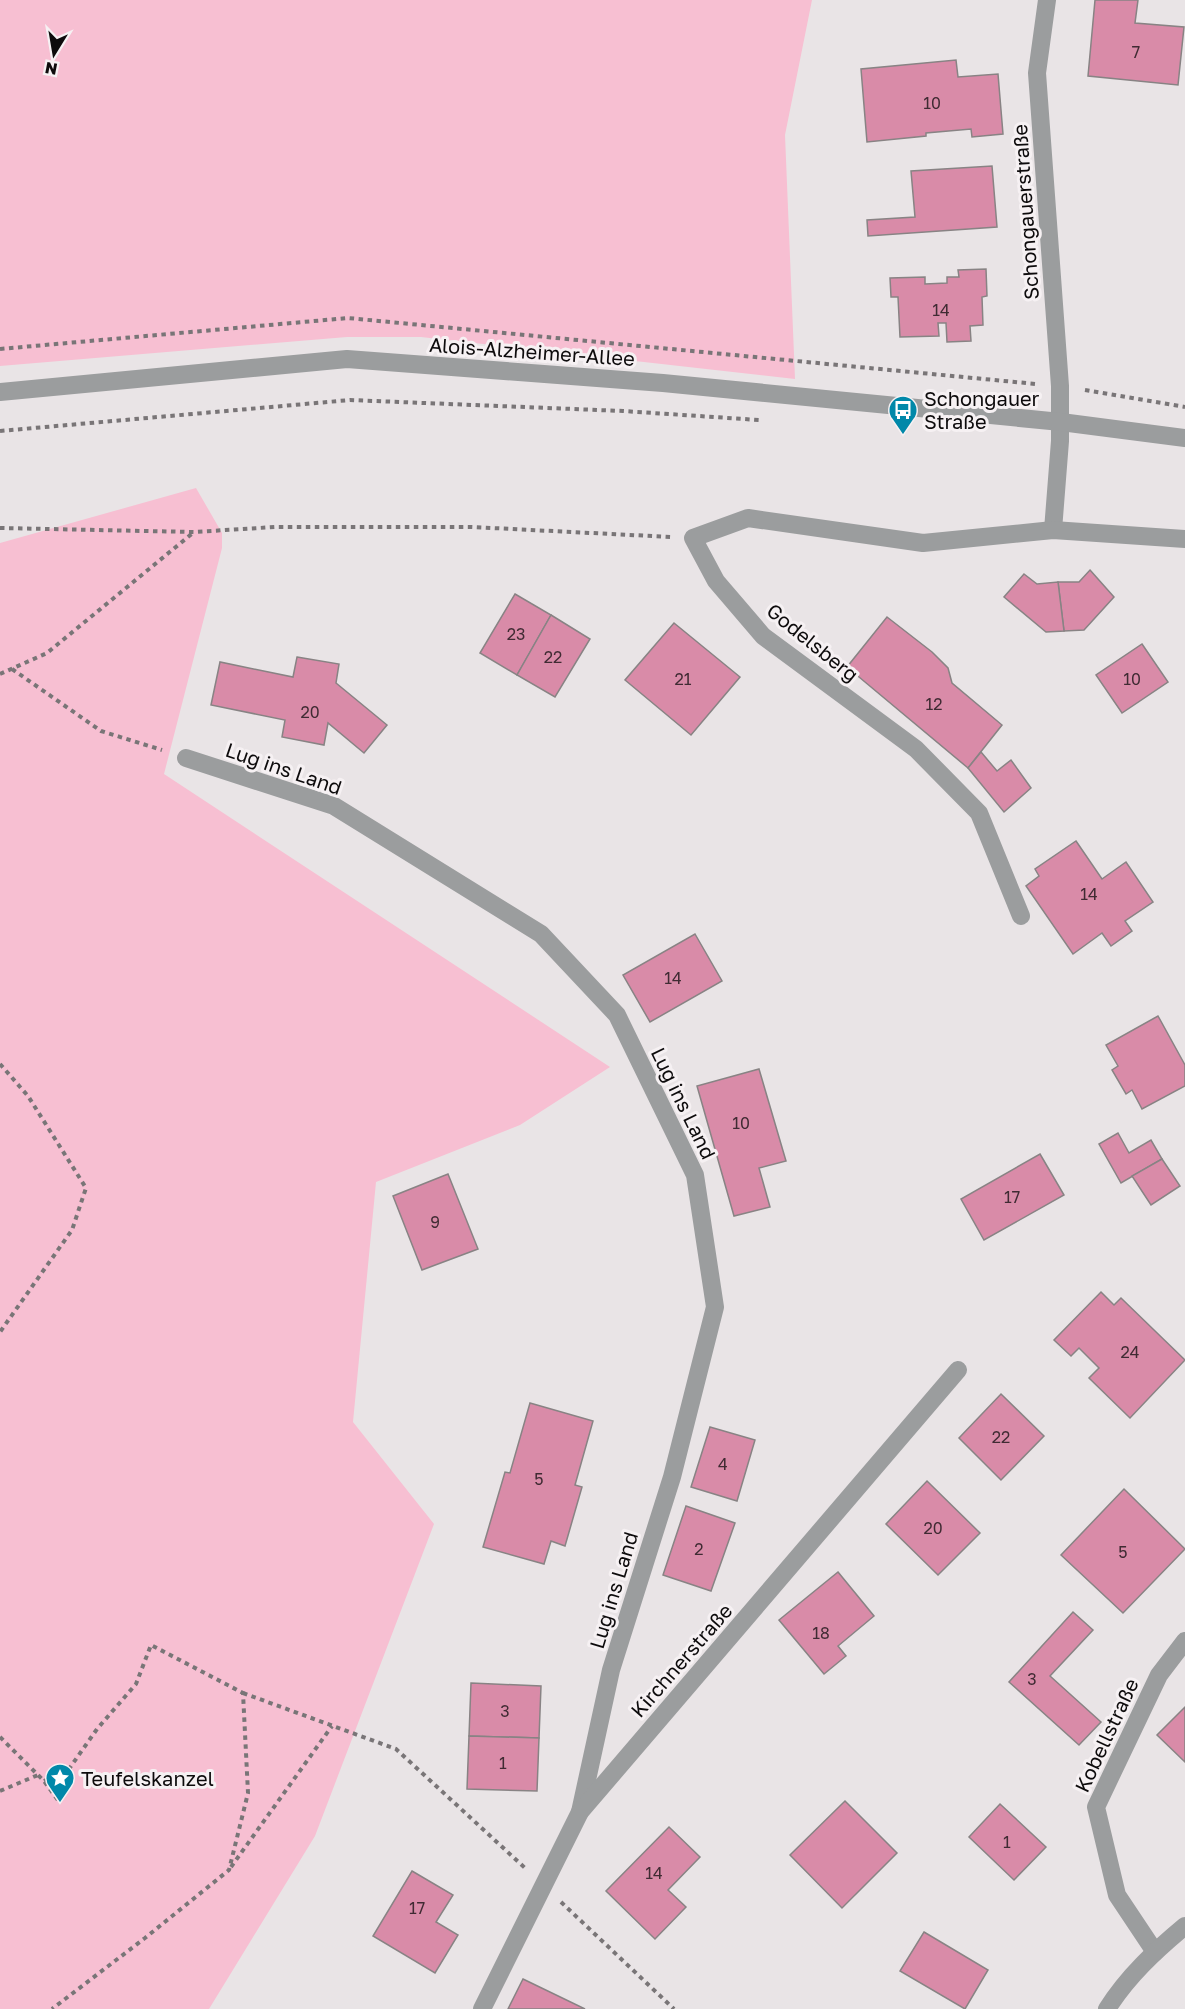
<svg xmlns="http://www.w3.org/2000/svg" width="1185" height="2009" font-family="'Golos Text',sans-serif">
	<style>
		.green { fill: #f7bfd2 }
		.building { fill: #d98ba8; stroke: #888384; stroke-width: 1.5 }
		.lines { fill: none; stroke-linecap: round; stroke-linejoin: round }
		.path { stroke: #797577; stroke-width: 4; stroke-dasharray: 4.5 4.5; stroke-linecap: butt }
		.minor { stroke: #9b9d9e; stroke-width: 18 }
		.labels { text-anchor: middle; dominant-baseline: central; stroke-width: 6; stroke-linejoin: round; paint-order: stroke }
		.number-label { font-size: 16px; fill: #402b33 }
		.street-label { font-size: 20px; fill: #0d0b0c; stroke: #f6f1f3 }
		.poi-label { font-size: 20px; fill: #0d0b0c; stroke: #f6f1f3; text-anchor: start }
	</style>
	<rect width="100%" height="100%" fill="#e9e4e6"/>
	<!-- green -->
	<g class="green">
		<path d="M0,0h812l-27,135 10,244 -374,-42h-74l-347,29z"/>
		<path d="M196,488l26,45v15l-58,226 446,293 -90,58 -144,57 -23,240 81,102 -119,312 -106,173h-209v-1466z"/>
	</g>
	<!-- building -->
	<g class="building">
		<path d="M1095,0h43l-3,23 49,4 -6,58 -90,-9z"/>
		<path d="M956,60l2,17 40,-3 5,60 -31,3 -1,-8 -45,4v3l-59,6 -6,-73z"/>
		<path d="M992,166l5,61 -129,9 -1,-16 48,-3 -4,-46z"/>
		<path d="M986,269l1,27 -5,1 1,28 -13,1 1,15 -24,1 -1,-19h-8l1,13 -39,1 -2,-40h-7l-1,-19 35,-1v7l22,-1v-6h12l-1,-7z"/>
		<path d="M1090,570l24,27 -30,33 -20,1 -6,-49h21z"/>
		<path d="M1024,574l13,10 21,-2 6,49 -18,1 -42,-35z"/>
		<path d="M515,594l36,21 -34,60 -37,-22z"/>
		<path d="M551,615l39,24 -35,58 -38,-22z"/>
		<path d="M887,617l45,35 16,16 4,15 50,42 -34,43 -121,-101z"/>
		<path d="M674,623l66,54 -49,58 -66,-55z"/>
		<path d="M1142,644l26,38 -46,31 -26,-38z"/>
		<path d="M297,657l42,7 -3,19 51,42 -23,28 -36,-30 -4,22 -42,-8 3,-17 -74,-15 9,-43 73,15z"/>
		<path d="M981,752l16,19 14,-11 20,28 -27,24 -36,-44z"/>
		<path d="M1076,841l26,38 24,-17 27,40 -28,19 7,10 -21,15 -9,-13 -29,21 -47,-68 13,-10 -4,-7z"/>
		<path d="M695,934l27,47 -72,41 -27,-47z"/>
		<path d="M1158,1016l27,49v21l-43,23 -10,-19 -6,4 -14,-24 6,-4 -12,-21z"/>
		<path d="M759,1069l27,92 -27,7 11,39 -36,9 -37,-130z"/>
		<path d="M1118,1133l11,20 22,-13 11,19 -41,24 -22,-39z"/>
		<path d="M1040,1154l24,41 -80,45 -23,-41z"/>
		<path d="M1162,1159l18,27 -29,19 -19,-29z"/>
		<path d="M448,1174l30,75 -56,21 -29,-74z"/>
		<path d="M1101,1292l13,13 7,-7 64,62 -55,58 -41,-40 10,-10 -20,-20 -8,8 -17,-16z"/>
		<path d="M1001,1394l43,42 -43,44 -42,-42z"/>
		<path d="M530,1403l63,18 -18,64 7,2 -17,59 -14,-5 -7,23 -61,-17 22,-75 5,1z"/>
		<path d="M710,1427l45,13 -18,61 -46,-14z"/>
		<path d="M927,1481l53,52 -42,42 -52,-51z"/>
		<path d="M1124,1489l61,60 -62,64 -62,-58z"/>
		<path d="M686,1506l49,17 -24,68 -48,-16z"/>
		<path d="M838,1572l36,44 -36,30 8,10 -22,18 -45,-54z"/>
		<path d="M1073,1612l20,18 -43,46 51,46 -22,23 -70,-63z"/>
		<path d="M471,1683l70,3 -2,52 -70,-2z"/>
		<path d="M1185,1707v55l-28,-27z"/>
		<path d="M469,1736l70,2 -2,53 -70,-2z"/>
		<path d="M845,1801l52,52 -55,55 -52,-53z"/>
		<path d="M1000,1804l46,43 -32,33 -45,-43z"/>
		<path d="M669,1827l31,30 -32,33 18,17 -31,32 -49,-48z"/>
		<path d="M412,1871l41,24 -17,27 22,13 -23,38 -62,-37z"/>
		<path d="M924,1932l64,38 -23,39 -65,-38z"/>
		<path d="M523,1979l62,30h-77z"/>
	</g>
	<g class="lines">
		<!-- path -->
		<g class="path">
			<path d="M0,349l348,-31 688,66"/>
			<path d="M1085,390l100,17"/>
			<path d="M0,431l350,-31 273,11 136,9"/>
			<path d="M0,528l194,4 81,-5h197l199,10"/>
			<path d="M12,669l89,62 61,19"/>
			<path d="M0,674l47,-21 147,-121"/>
			<path d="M0,1064l28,32 58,92 -14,42 -72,102"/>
			<path d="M243,1693l153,56 129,119"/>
			<path d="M0,1737l44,44 16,22"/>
			<path d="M44,1781l25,-12 28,-40 39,-45 15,-39 92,48 5,100 -19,77 -84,68 -93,71"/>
			<path d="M0,1791l38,-16"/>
			<path d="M231,1867l101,-141"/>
			<path d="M561,1902l113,107"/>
		</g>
		<!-- minor -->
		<g class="minor">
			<path d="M1047,0l-10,73 23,313v55l-7,89"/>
			<path d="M0,392l347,-33 316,24 398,39 124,16"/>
			<path d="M186,758l148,48 207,128 76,81 78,160 20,132 -43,170 -61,193 -31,142"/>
			<path d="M1021,916l-42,-103 -63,-64 -153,-113 -47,-55 -23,-43 55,-20 175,25 130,-13 132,9"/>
			<path d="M1155,1952l-38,-57 -21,-88 63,-132 26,-34"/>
			<path d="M482,2009l98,-197 378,-442"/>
			<path d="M1107,2009c21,-33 48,-58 78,-83"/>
		</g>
	</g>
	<!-- icons -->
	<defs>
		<g id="bus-pin" transform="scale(1.5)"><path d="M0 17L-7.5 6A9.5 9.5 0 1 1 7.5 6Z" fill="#0088a9" stroke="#f6f1f3"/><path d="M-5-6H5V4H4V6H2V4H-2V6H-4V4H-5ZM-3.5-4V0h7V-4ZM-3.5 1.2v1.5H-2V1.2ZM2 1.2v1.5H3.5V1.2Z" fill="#fff"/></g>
		<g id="sight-pin" transform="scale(1.5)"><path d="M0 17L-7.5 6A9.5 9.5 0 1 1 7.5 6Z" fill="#0088a9" stroke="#f6f1f3"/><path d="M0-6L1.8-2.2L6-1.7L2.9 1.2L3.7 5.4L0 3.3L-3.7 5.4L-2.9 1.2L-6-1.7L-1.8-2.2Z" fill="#fff"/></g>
	</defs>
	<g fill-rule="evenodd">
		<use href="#bus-pin" x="903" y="410"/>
		<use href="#sight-pin" x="60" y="1778"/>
	</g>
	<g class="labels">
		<!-- number labels -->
		<g class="number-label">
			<text x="1136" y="52">7</text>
			<text x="932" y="103">10</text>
			<text x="941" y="310">14</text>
			<text x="516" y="634">23</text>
			<text x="553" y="657">22</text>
			<text x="683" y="679">21</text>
			<text x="1132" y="679">10</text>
			<text x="934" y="704">12</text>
			<text x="310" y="712">20</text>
			<text x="1089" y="894">14</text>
			<text x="673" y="978">14</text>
			<text x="741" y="1123">10</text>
			<text x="1012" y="1197">17</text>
			<text x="435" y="1222">9</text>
			<text x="1130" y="1352">24</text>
			<text x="1001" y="1437">22</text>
			<text x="723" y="1464">4</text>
			<text x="539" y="1479">5</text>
			<text x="933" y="1528">20</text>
			<text x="699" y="1549">2</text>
			<text x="1123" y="1552">5</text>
			<text x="821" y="1633">18</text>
			<text x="1032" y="1679">3</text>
			<text x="505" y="1711">3</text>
			<text x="503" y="1763">1</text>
			<text x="1007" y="1842">1</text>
			<text x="654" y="1873">14</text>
			<text x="417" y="1908">17</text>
		</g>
		<!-- street labels -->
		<g class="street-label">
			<text transform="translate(1025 212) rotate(-94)">Schongauerstraße</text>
			<text transform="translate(532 351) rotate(4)">Alois-Alzheimer-Allee</text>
			<text transform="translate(813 642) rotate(39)">Godelsberg</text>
			<text transform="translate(284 768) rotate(19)">Lug ins Land</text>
			<text transform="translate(684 1103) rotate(64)">Lug ins Land</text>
			<text transform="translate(613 1590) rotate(-73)">Lug ins Land</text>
			<text transform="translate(681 1660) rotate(-49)">Kirchnerstraße</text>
			<text transform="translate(1106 1735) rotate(-65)">Kobellstraße</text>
		</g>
		<!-- poi labels -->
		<g class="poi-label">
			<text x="924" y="398">Schongauer<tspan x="924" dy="23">Straße</tspan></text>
			<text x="81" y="1778">Teufelskanzel</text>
		</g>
	</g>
	<!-- north arrow -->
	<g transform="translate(54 54) rotate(191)" stroke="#f6f1f3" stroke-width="4.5" paint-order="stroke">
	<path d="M0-4.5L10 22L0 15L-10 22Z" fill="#0d0b0c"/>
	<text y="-9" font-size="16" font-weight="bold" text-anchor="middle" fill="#0d0b0c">N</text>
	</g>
</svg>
